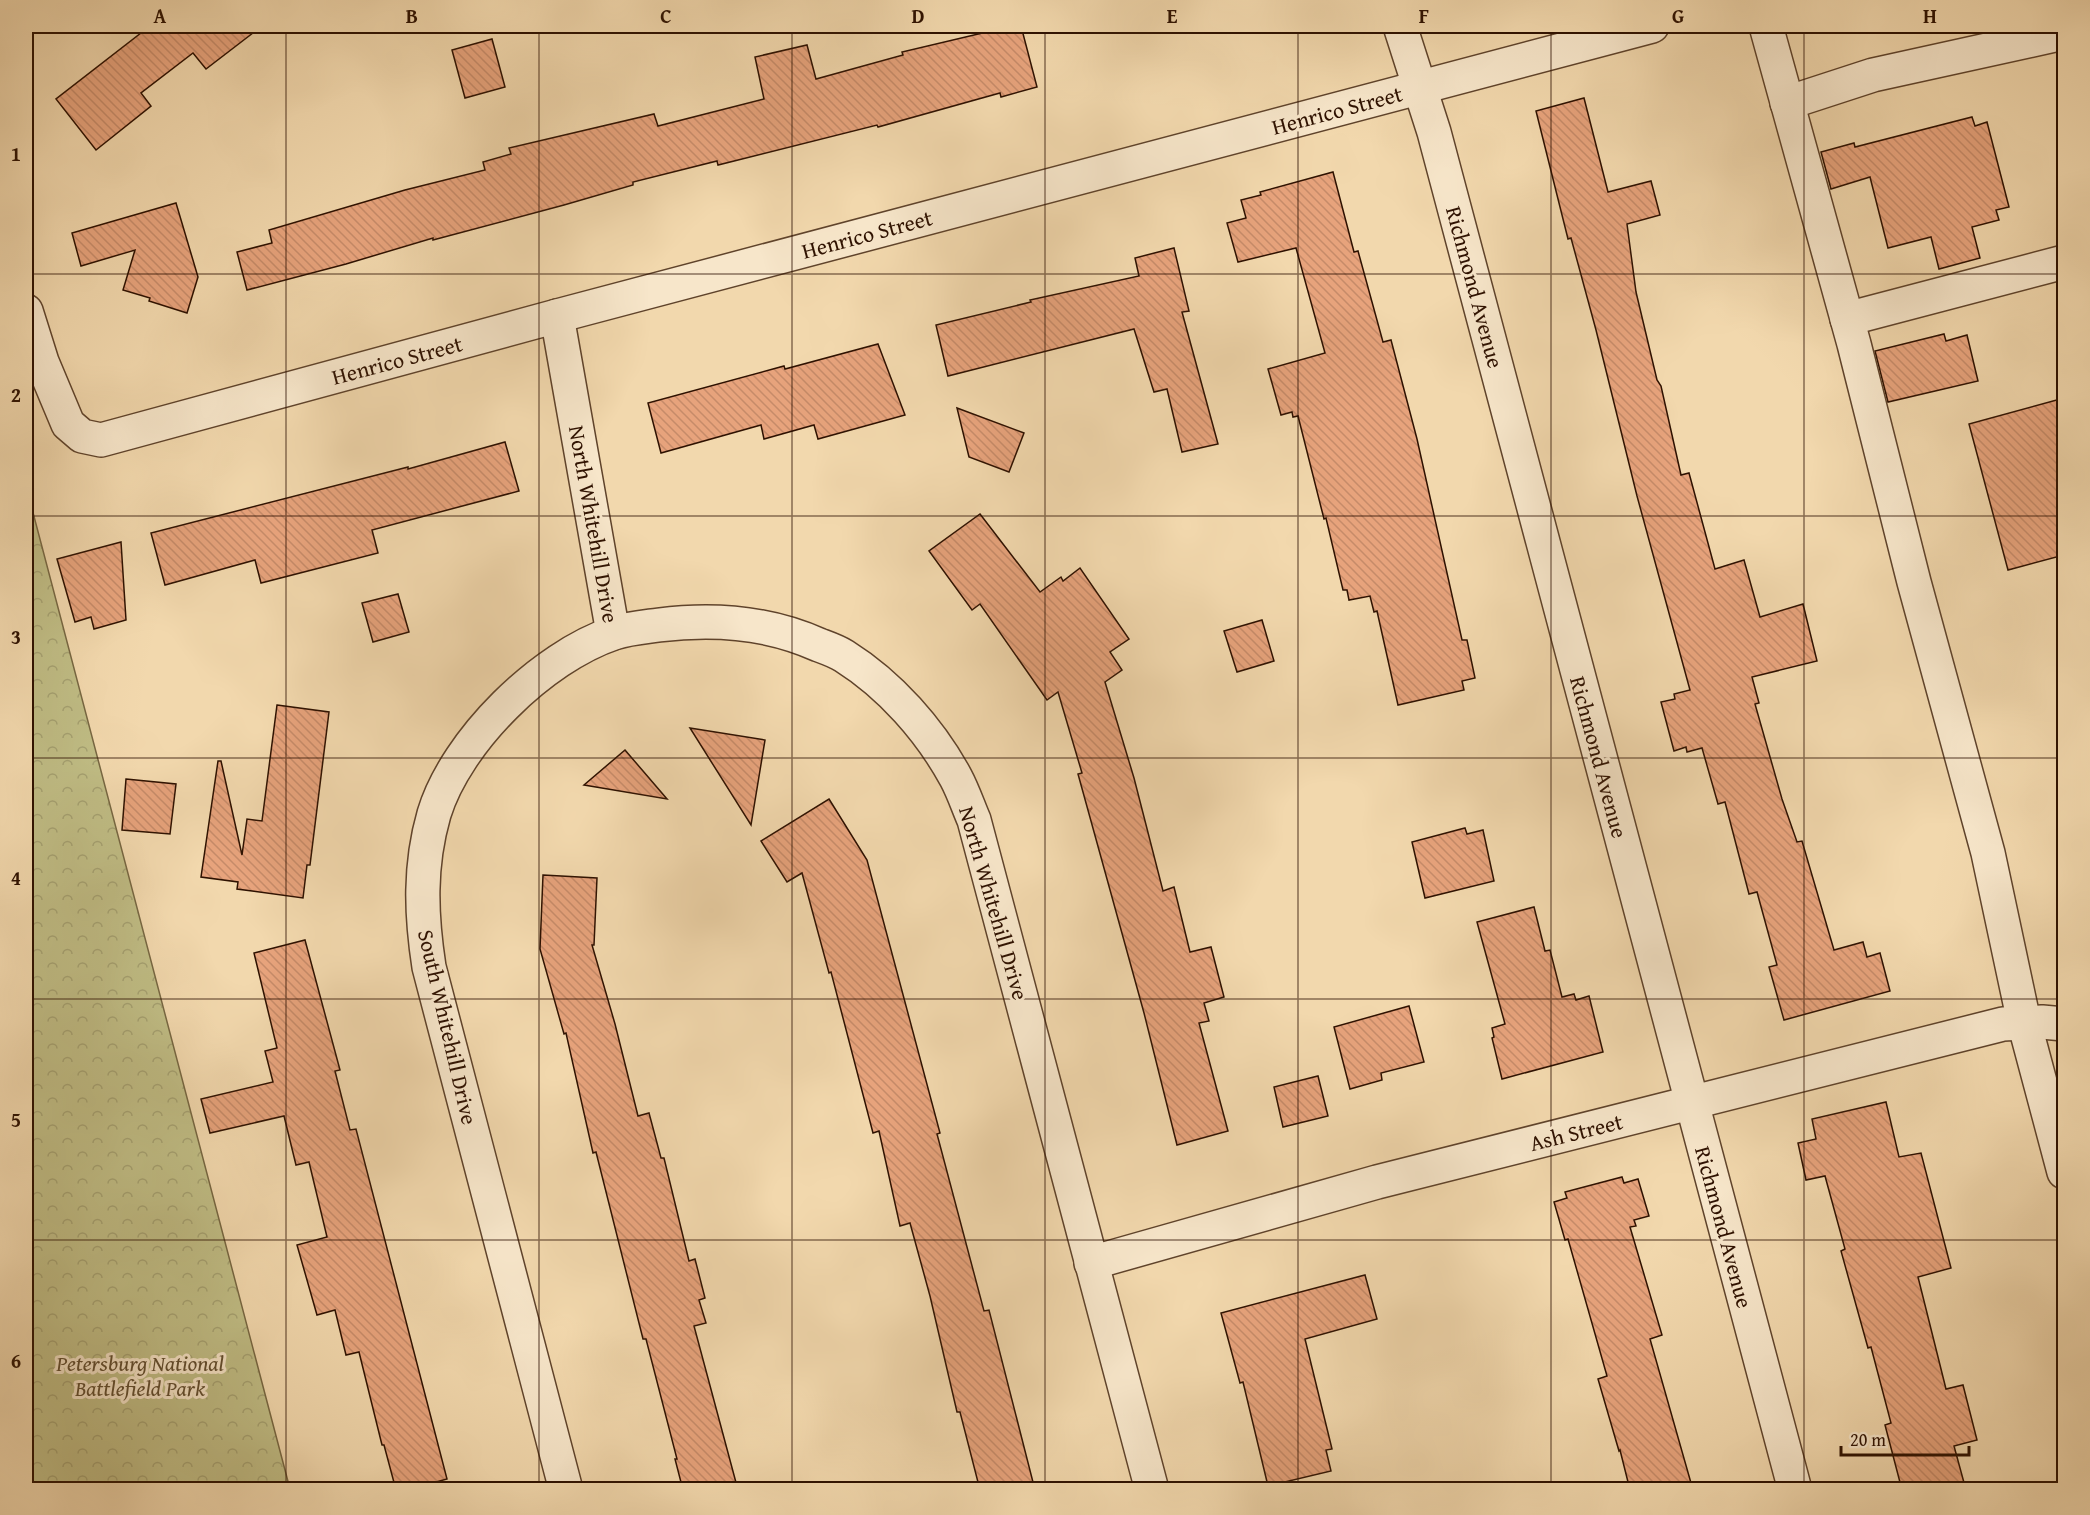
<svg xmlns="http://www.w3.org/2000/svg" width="2090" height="1515" font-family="'Gentium Book Plus',serif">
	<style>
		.forest { fill: url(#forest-crowns); stroke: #776742; stroke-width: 1.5 }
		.building { fill: url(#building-back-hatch); stroke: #2e1100; stroke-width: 1.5 }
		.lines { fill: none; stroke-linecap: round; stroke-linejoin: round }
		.minor-casing { stroke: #5f432b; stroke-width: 36 }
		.minor { stroke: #f7e6ca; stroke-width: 33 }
		.grid { fill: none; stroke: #2e1100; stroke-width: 1.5; stroke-opacity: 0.55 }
		.labels { text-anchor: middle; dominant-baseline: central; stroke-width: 6; stroke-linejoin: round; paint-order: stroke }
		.street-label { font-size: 22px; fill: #2e1100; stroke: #f7e6ca }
		.park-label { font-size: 22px; font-style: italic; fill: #614d2f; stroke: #f7e6ca }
		.neatline { fill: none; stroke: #2e1100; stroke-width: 2 }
		.grid-label { font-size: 20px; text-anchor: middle; font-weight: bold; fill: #2e1100 }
	</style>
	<defs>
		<pattern id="forest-crowns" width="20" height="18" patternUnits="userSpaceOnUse" patternTransform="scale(1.5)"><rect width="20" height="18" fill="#c0bd85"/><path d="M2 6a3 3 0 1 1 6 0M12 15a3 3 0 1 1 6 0" fill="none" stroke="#a5a171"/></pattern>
		<pattern id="building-back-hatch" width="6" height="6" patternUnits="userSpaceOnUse" patternTransform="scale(1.5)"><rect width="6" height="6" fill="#e7a37c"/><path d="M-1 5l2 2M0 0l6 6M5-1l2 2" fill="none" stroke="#c68b69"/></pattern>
	</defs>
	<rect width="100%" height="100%" fill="#f2d8ad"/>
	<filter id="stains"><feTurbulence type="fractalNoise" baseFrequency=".00333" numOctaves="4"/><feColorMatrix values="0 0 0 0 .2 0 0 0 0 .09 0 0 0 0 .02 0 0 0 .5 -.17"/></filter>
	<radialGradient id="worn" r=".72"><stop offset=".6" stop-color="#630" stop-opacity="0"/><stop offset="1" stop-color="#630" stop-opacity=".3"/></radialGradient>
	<!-- forest -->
	<path class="forest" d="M26,486l264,1003h-264z"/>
	<!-- building -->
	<g class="building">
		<path d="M150,26h112l-56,43 -13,-16 -52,40 10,13 -55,44 -40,-51z"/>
		<path d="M1012,26h9l16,61 -36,10 -1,-4 -122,34 -1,-2 -159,40 -1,-4 -84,21v3l-69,20 -131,35v-2l-87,26 -99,26 -10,-38 35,-9 -3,-13 136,-40 80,-20 -2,-8 28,-8 -2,-6 145,-34 4,12 106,-27 -9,-42 52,-12 9,34 87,-24 -1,-3z"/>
		<path d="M492,39l13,48 -40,11 -13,-48z"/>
		<path d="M1584,98l24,94 43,-11 9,34 -33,9 9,68 21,88 4,6 20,89 8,-2 26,96 29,-9 16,57 43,-13 14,57 -65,16 7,26 -4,1 27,95 15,43 5,-1 32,109 29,-8 4,15 13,-4 10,38 -106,29 -15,-53 8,-2 -20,-73 -8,2 -24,-92 -7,2 -16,-56 -15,4 -1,-5 -12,4 -13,-49 14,-3 -1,-5 16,-4 -53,-194 -41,-166 -25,-92 -3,1 -32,-128z"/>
		<path d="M1972,117l3,9 12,-4 22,85 -13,3 3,10 -27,7 8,31 -41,11 -8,-32 -43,11 -18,-71 -39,12 -10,-37 33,-9 1,4z"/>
		<path d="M1333,172l21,80 4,-1 25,91 8,-2 26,99 45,201h5l8,38 -13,3 2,9 -66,15 -21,-94 -3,1 -4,-16 -21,4 -2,-10h-4l-17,-72 -2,1 -26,-103 -5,1 -1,-5 -11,3 -13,-46 57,-16 -29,-105 -58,14 -11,-39 19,-5 -5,-18 20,-5 -1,-3z"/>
		<path d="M176,203l22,74 -11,36 -38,-12 1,-3 -27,-8 12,-40 -54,16 -9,-33z"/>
		<path d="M1174,248l15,63 -7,1 36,132 -36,8 -15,-63 -13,3 -20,-63 -186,47 -12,-51 95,-23 -1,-2 109,-24 -4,-18z"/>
		<path d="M1944,334l2,7 21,-6 11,46 -90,21 -13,-51z"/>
		<path d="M878,344l27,71 -87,24 -4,-14 -50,14 -3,-14 -100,28 -13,-50 136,-37 1,3z"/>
		<path d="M2064,398v157l-56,15 -39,-146z"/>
		<path d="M957,408l67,25 -15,39 -40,-15z"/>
		<path d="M505,442l14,49 -147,39 6,23 -117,30 -6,-23 -90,25 -14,-52 257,-66v2z"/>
		<path d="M980,514l60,78 21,-15 2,4 17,-13 49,71 -19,13 12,18 -17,12 29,96 29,113 11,-4 16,65 21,-5 13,50 -20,6 5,18 -10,2 29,108 -51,14 -33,-132 -66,-239 4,-1 -24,-81 -11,8 -67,-96 -8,6 -43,-59z"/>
		<path d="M121,542l5,78 -32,9 -3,-12 -16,5 -18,-63z"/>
		<path d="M398,594l11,38 -36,10 -11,-39z"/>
		<path d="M1262,620l12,41 -37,11 -13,-41z"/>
		<path d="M277,705l52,7 -19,153h-3l-4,33 -66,-9 1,-7 -37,-5 17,-116h3l21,94 5,-36 15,2z"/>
		<path d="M690,728l75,12 -14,85z"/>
		<path d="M625,750l42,49 -83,-14z"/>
		<path d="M126,779l50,5 -6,50 -48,-4z"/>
		<path d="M829,799l38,61 73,273 -3,1 47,177 5,-1 46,180h-55l-20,-78h-3l-27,-116 -20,-73 -10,3 -21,-95 -6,2 -42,-161 -2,1 -27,-100 -15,9 -26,-41z"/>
		<path d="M1465,828l2,6 16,-4 11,51 -69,17 -13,-56z"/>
		<path d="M543,875l54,3 -3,67h-2l23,79 23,92 11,-3 12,45h3l25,103 6,-2 10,39 -6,2 7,23 -12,3 44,164h-55l-8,-31h2l-31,-120h-3l-47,-187 -3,1 -27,-120 -2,1 -24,-85z"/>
		<path d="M1534,907l11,44 5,-1 12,47 12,-3 2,6 13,-4 14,56 -101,27 -10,-41 2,-1 -2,-9 13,-4 -28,-102z"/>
		<path d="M305,940l35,130 -5,1 15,59 6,-1 91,350 -40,11h-11l-12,-45h-2l-23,-93 -13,3 -11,-45 -18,5 -20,-70 30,-8 -18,-75 -13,3 -12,-49 -74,17 -9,-34 72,-17 -8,-31 12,-3 -23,-95z"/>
		<path d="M1409,1006l15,56 -43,11 1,7 -32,9 -16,-62z"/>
		<path d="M1318,1076l10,40 -45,11 -9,-40z"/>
		<path d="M1886,1102l13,55 22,-4 30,115 -33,9 28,112 17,-4 14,55 -23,6 12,44h-64l-17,-65 6,-2 -20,-76 -3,1 -27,-97 4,-2 -20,-73 -19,4 -8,-37 18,-4 -4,-20z"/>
		<path d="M1622,1177l2,6 14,-4 11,37 -15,4 2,6 -6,1 32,108 -12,4 43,151h-63l-10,-40 -1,1 -21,-72 9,-3 -39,-137 -3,1 -11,-38 13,-4 -2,-6z"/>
		<path d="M1365,1275l12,44 -72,20 27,110 -6,1 5,21 -63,15 -25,-104 -3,1 -19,-70z"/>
	</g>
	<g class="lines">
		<!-- minor casing -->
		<g class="minor-casing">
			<g id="minor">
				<path d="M1400,26l34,106 361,1358"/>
				<path d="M1766,26l88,318 60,238 74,271 36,169 40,150"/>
				<path d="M1787,103l86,-28 191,-42"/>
				<path d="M26,311l16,51 26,62 14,12 19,4 456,-124 1095,-290"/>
				<path d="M557,316l56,317"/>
				<path d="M1847,319l217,-57"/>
				<path d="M1091,1263l286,-81 626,-158 39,-2 22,2"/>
				<path d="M566,1490l-137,-523c-8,-52 -10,-101 5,-153 22,-73 108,-157 180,-181 15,-5 30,-6 45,-8 55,-7 109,-3 160,20 8,3 17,6 25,11 46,29 86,74 112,122 7,13 12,28 18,42l178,670"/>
			</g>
		</g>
		<!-- minor -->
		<use href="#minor" class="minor"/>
	</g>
	<!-- grid -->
	<path class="grid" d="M286,26v1464M539,26v1464M792,26v1464M1045,26v1464M1298,26v1464M1551,26v1464M1804,26v1464M26,274h2038M26,516h2038M26,758h2038M26,999h2038M26,1240h2038"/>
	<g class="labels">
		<!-- street labels -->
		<g class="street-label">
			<text transform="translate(1337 110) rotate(-15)">Henrico Street</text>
			<text transform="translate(867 234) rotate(-15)">Henrico Street</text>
			<text transform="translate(1475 287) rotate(75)">Richmond Avenue</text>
			<text transform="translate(397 360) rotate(-15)">Henrico Street</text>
			<text transform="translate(594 524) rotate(80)">North Whitehill Drive</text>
			<text transform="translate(1599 757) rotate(75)">Richmond Avenue</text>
			<text transform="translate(994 903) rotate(74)">North Whitehill Drive</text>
			<text transform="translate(448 1027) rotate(77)">South Whitehill Drive</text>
			<text transform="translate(1576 1132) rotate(-14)">Ash Street</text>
			<text transform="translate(1724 1227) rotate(75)">Richmond Avenue</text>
		</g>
		<!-- park labels -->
		<g class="park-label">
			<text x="140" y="1363">Petersburg National<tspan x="140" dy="25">Battlefield Park</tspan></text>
		</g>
	</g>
	<!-- margin -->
	<rect width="2090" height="1515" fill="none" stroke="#f2d8ad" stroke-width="66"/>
	<!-- scale -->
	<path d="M1841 1446v9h128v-9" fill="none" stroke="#2e1100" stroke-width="3"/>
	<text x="1850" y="1446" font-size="18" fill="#2e1100" stroke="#f7e6ca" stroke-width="4.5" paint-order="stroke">20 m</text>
	<rect x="33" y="33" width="2024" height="1449" class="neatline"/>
	<g class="grid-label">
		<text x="160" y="23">A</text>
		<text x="412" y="23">B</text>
		<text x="666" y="23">C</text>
		<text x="918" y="23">D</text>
		<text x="1172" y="23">E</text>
		<text x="1424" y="23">F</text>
		<text x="1678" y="23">G</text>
		<text x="1930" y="23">H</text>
		<text x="16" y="161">1</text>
		<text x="16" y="402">2</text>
		<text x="16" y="644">3</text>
		<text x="16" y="885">4</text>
		<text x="16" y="1127">5</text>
		<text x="16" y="1368">6</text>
	</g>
	<rect width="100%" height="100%" filter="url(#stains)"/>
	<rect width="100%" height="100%" fill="url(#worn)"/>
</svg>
